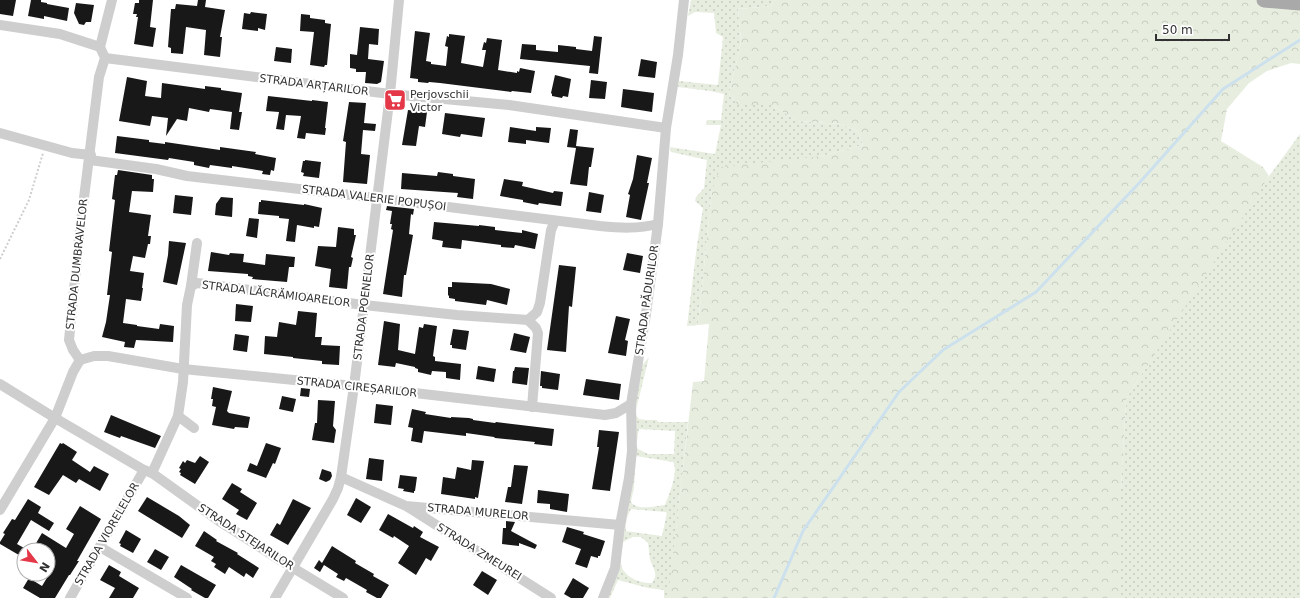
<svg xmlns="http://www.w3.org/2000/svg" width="1300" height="598" font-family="'DejaVu Sans',sans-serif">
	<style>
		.grass { fill: url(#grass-dots); fill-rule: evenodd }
		.forest { fill: url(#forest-crowns) }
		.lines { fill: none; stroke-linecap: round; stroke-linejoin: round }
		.stream { stroke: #cce1ed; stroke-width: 3 }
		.building { fill: #181818 }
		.path { stroke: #cecece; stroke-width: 2; stroke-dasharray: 2 2; stroke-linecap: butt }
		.street { stroke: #cecece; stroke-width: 10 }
		.primary { stroke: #a9a9a9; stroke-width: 15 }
		.labels { text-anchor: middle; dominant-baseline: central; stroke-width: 4; stroke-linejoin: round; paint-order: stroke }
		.street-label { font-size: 11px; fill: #313131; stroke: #fff }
		.poi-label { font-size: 11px; fill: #313131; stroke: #fff; text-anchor: start }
	</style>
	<defs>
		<pattern id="grass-dots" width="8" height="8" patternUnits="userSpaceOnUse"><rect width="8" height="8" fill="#e7eee0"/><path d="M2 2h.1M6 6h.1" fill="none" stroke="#c7cdc1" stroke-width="1.8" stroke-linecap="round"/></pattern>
		<pattern id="forest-crowns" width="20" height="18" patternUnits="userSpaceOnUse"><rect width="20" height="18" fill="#e7eee0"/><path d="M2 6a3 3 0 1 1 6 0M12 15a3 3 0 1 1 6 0" fill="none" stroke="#c7cdc1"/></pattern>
	</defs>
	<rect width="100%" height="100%" fill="#fff"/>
	<!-- grass -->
	<g class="grass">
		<path d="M691,0h83l-3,6 -33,3 3,33 -12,52 9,11h34l26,16 42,3 18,7 5,14 -41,11 -110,34 -14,135 -11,1 10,-81 6,-37 -8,-7 1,-4 8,-9 3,-28 -36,-8 -1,-5 45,7 6,-29h-15l1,-5h14l3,-26 -14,-3 -32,-4 1,-6 39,4 5,-48 -7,-4 -2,-20 -19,-1 -7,4z"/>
		<path d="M1300,134v464h-179v-108l5,-91 125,-198z"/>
		<path d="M649,357l-14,57 4,5 8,1h9l3,2h29l-19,173 -1,3h-4v-8l-16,-2 -30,-8 -8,18h-5l7,-16 27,-213zM639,429l36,2 -1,23h-26l-10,-5 -2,-4zM636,456l37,6c6,9 -4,33 -8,43 -9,1 -28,6 -34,-3l3,-15zM631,509l34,3 2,1 -5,23 -36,-5c-1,-8 1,-15 5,-22zM633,537h8l7,6c1,5 1,11 2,16 3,11 9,13 2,24 -11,1 -29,-6 -31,-19 -1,-7 1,-15 2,-22z"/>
	</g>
	<!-- forest -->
	<path class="forest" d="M774,0h526v64l-9,-1 -24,8 -18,12 -22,26 -6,32 42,26 6,9 -143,223 -5,91v108h-453l25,-216 11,-1 5,-57 -11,1 14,-135 9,-23 101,-11 41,-11 -5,-14 -18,-7 -42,-3 -26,-16h-34l-9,-11 12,-52 -3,-33 33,-3z"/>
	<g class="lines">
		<!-- stream -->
		<path class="stream" d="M774,598l29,-67 96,-139 44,-42 93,-58 105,-111 82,-92 77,-49"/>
	</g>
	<!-- building -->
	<g class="building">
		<path d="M0,0h16l-3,16 -13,-2z"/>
		<path d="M31,0h10v2l6,1v1l22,4 -2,13 -23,-5v3l-16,-3z"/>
		<path d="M139,0h14l-3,27 6,1 -3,19 -19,-3 4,-27h-2l1,-3h-4l2,-11h4z"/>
		<path d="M198,0h8l-1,7 20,3 -5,27h2l-2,20 -16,-2 2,-25 -20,-3 -3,27 -12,-1v-5l-3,-1 3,-38h4l1,-5 21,2z"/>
		<path d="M76,3l18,2 -3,17h-5l-2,3 -5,-1 -5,-11z"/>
		<path d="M251,12l16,2 -2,16 -7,-2v3l-16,-2 2,-16 6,1z"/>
		<path d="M301,14l9,1v3l15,2v3l6,1 -4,41h-2l-1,2 -14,-2 4,-33 -14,-1z"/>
		<path d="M360,27l19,2 -1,16 -9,-1 -1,15 16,2 -3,21 -4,2 -12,-1 1,-11h-10v-3l-6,-1v-14l7,1z"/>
		<path d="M415,31l15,2 -4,28 5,1v2l15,2 2,-19 -3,-1 2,-10 2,1v-3l16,2 -4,27 22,4 3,-17h-4l2,-8 2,1 1,-5 15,2 -4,30 19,3v-2l2,1 1,-4 15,3 -4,22 -19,-2 -1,1 -71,-9 -11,-1 -1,1 -10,-1v-3l-8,-1z"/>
		<path d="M594,36l8,1 -4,37 -9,-1 1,-7 -70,-7 2,-15 14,1v5l22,2v-7l18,2v2l16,2z"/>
		<path d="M276,47l16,2 -1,14 -17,-2z"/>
		<path d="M641,59l16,3 -2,16 -17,-2z"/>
		<path d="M555,75l16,4 -3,18 -5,-1 -1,2 -10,-2v-2l-1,-1z"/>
		<path d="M127,77l20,4 -2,15 16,2 1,-15 43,6v-3l16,2v2l21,3 -3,19h3l-3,18 -9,-1 2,-17 -22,-3 -1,3 -20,-4 -2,13 -10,-2 -11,17 2,-18 -16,-2 -2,10 -31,-5z"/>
		<path d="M591,80l16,2 -2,17 -16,-1z"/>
		<path d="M623,89l31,4 -2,19 -31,-5z"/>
		<path d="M268,96l44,5v-1l16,2 -3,26h1l-1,7 -19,-2 -1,6 -8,-1 4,-22 -15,-1 -2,15 -8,-1 3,-17 -13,-1z"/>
		<path d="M349,102l17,1 -2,20 12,1 -1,7 -12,-1 -2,24 9,1 -3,29 -24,-2 3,-40 -3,-1z"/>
		<path d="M408,110l19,2 -2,15 -6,-1 -3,20 -14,-1z"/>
		<path d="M445,113l40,5 -3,19 -21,-3 -1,3 -18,-3z"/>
		<path d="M510,127l26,4v-4l15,1 -2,15 -23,-3v4l-18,-2z"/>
		<path d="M570,129l8,1 -2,16 18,2 -3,19h-2l-2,19 -17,-2 6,-36 -9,-1z"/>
		<path d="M117,136l32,4v2l16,2v-2l55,8v-3l36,5 -1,2 21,4 -2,13 -3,-1 -1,5 -8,-1 1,-3 -31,-5v2l-22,-3 -1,3 -15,-3v-3l-25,-4 -1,2 -53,-7z"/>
		<path d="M637,155l15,3 -5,25h2l-8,37 -15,-3 4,-22 -2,-1 5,-15z"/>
		<path d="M305,160l16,2 -2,16 -16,-2 1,-3 -3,-1 2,-11h2z"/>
		<path d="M118,170l34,5v4h2l-1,13 -21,-1 -3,21 22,3 -3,21h3l-1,8h-2l-3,14 -12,-2 -3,15 14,2 -2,15h1l-2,13 -15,-2 -3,24 14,2v1l22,3 1,-5 14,2 -1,16 -37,-2 -2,8 -10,-1 1,-5 -23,-5 4,-15 4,-27h-3l5,-43 -3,-1 6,-51 -3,-1 3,-24h2z"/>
		<path d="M438,172l15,2v2l22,3 -2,20 -16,-2 1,-4 -57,-4 1,-16 35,3z"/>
		<path d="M504,179l19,3 -1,4 31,7 1,-2 9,1 -2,14 -22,-3 -1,2 -15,-3v-2l-23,-4z"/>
		<path d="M589,192l15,3 -3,18 -15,-2z"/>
		<path d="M175,195l18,2 -2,18 -18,-2z"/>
		<path d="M221,197l12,1 -1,19 -17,-2 1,-11z"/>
		<path d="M261,200l43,5v-1l18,4 -3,19 -5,-1v2l-17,-3 -2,17 -9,-1 3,-22 -10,-1v-2l-21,-2 1,-12h2z"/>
		<path d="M387,206l27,3 -1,6 -2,-1 -2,20 4,1 -7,40h-2l-2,22 -19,-3 10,-64 -2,-1 1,-5h-2l2,-13 -6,-1z"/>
		<path d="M249,218l10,1 -2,19 -11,-2z"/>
		<path d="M434,222l45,4v-1l16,2v3l27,3v-3l16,4 -3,15 -20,-4 -1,3 -13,-1v-2l-39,-5 -1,9 -19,-2 1,-6 -11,-2z"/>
		<path d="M338,227l16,2v6h2l-5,22 2,1 -2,9h-2l-2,22 -18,-2 2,-18 -16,-3 3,-20 18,1z"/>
		<path d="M169,241l17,2 -9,42 -14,-3 5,-27z"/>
		<path d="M211,252l18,3 1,-2 14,1 -1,8 22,3 1,-11 29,3 -1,10h-5l-2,15 -35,-3 1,-2 -5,-1v-2l-40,-3z"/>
		<path d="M627,253l16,3 -3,17 -17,-3z"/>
		<path d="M559,265l17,2 -4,40 -3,-1 -3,46 -19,-2z"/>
		<path d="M452,282l39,2 19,5 -3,16 -20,-5 -1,5 -31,-4v-2l-6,-1v-2l-1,-1v-8h4z"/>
		<path d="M236,304l17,2 -2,16 -16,-1z"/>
		<path d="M298,311l19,2 -2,24h7l-1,8 19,1 -1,19 -17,-1v-3l-29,-3v-1l-29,-3 1,-18 12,1 2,-15 17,3z"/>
		<path d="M616,316l14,3 -5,21 3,1 -2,15 -18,-3z"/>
		<path d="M384,321l16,3 -2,26 17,4 4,-27 4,1 1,-4 13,2 -4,30 2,1v4l26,3 -1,16 -14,-2v-6l-14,-1 -1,4 -13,-3v-3l-3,-1v-1l-19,-4 -1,4 -17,-2z"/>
		<path d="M453,329l16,2 -3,19 -14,-2v-3h-2z"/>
		<path d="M514,333l16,4 -4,16 -16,-3z"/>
		<path d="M235,334l14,2 -2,16 -14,-2z"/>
		<path d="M478,366l18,3 -2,13 -18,-3z"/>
		<path d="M515,367l14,1 -2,17 -15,-2 1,-12h1z"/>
		<path d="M541,371l19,3 -2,16 -16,-2v-2h-2z"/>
		<path d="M586,379l35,5 -2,16 -36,-5z"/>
		<path d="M213,387l19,4 -5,20 2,2 21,4 -2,11 -13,-1 -1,2 -22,-4 4,-18 -4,-1 1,-7h-2z"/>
		<path d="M301,388l9,1 -1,8 -9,-1z"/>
		<path d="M282,396l14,3 -3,13 -14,-3z"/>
		<path d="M318,400l17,1 -2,25 3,4 -2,13 -22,-3 3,-17h2z"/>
		<path d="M376,404l17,2 -2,19 -17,-2z"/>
		<path d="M412,409l14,3 -1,2 26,4v-1l18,1 4,1v1l22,3 1,-1 58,7 -2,17 -18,-2 1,-2 -40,-4 -1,-1 -28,-4v3l-42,-5 -2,12 -11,-2 2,-13 -5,-1z"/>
		<path d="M111,415l50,21 -6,12 -34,-12 -1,2 -16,-6z"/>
		<path d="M599,430l20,2 -9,59 -18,-2 7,-42h-2z"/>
		<path d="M60,443l2,1 1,-1 14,9 -5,8 18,12 4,-6 15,8 -9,17 -21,-12 -3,4 -13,-8 -14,20 -15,-8z"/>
		<path d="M266,443l15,5 -6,16 -2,-1 -7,15 -19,-7 3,-8 7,3z"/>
		<path d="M200,456l9,6 -14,22 -15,-9 1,-2 -2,-1 2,-3 -2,-1 4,-7 2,2 2,-3 8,3z"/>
		<path d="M369,458l15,2 -2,21 -16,-2z"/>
		<path d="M472,460l12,1 -6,37 -3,-1v2l-34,-5 2,-17 12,2 2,-12 14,3z"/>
		<path d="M514,465l14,1 -6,38 -17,-2 3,-15h3z"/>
		<path d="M322,469l9,3 1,4 -2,4 -4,2 -7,-3z"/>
		<path d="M400,475l17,2 -2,14h-1v2l-11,-2 1,-2 -6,-1z"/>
		<path d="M232,483l10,6 -2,3 17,11 -10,17 -11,-6 3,-4 -17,-11z"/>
		<path d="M538,490l31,4 -2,18 -17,-3v-5l-13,-1z"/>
		<path d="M147,497l32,19 11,9 -8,13 -44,-27z"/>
		<path d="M356,498l15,9 -10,16 -14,-8z"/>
		<path d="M28,499l13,8 -3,6 16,10 -5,8 -18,-11 -14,24 7,4v10l-24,-14v-2l5,-8 -2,-1 9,-14 3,1z"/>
		<path d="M293,499l18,9 -23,37 -18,-10 7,-12 3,2z"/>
		<path d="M80,506l21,13 -24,42h2l-9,14h-1l-14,23h-15l-17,-10 6,-10 13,8 6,-10v-26h-16l10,-17 24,15 8,-14 -8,-5z"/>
		<path d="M388,514l25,14 1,-2 9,6 -3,5 19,10 -8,14 -5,-3 -10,17 -18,-12 11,-17 -15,-10 -1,2 -14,-8z"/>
		<path d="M506,521l9,1 -4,9 26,14 -2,4 -16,-6v3l-17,-2 1,-16h3z"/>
		<path d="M567,527l17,5 -1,2 22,7 -5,15h-2v2l-7,-2 -4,12 -12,-4 6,-15 -19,-7z"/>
		<path d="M126,530l15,9 -8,14 -13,-7 1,-2 -2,-1z"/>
		<path d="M204,531l13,9 -1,1 22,12 -1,1 22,14 -6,10 -7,-5 -2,4 -15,-10 -4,7 -11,-7 2,-3 -5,-3 3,-4 -19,-11z"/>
		<path d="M332,546l24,15 -1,2 19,11 -1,2 16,9 -8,13h-4l-11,-6 1,-2 -21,-12 -2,3 -8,-4 2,-3 -14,-9 -4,7 -6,-4 5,-8 3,3z"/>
		<path d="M155,549l14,8 -8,13 -14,-8z"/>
		<path d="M109,565l12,7 -2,4 20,12 -6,10h-24l6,-10 -15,-8z"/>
		<path d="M181,565l35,20 -8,13h-3l-14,-8 1,-1 -18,-12z"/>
		<path d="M482,571l15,9 -9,15 -15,-10z"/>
		<path d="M573,578l16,10 -6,10h-12l-7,-4z"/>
	</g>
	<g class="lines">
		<!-- path -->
		<path class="path" d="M0,259l29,-59 14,-47"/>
		<!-- street -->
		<g class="street">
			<path d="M0,25l60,9 40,13"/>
			<path d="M105,58l285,36 119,11 157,23"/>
			<path d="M0,133l72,20 19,2"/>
			<path d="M90,160l66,9 31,7 190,22 223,28c20,2 38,3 58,-2"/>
			<path d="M191,286l6,-3 167,22 93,10 71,5"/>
			<path d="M80,360l14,-4h14l75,13 171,17 251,29 11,-2 15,-9"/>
			<path d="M80,360l-7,-10 -4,-10 10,-102 20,-161 6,-19 -5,-11 12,-47"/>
			<path d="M0,384l55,34 89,52 8,3 67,48 61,39 63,38"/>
			<path d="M532,407l6,-74 -2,-5 -8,-8 9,-8 3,-9 11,-73 4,-9"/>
			<path d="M178,416l16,12"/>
			<path d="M152,473l26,-57 5,-34 4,-77 4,-19 6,-43"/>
			<path d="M341,477l65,29 214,19"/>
			<path d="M408,507l143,91"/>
			<path d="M0,510l55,-92 18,-46 7,-12"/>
			<path d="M100,547l87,51"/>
			<path d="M70,598l74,-128"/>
			<path d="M275,598l58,-99 5,-11 3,-11 13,-91 36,-292 9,-94"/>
			<path d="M603,598l12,-30 5,-43 9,-47 3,-27 -1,-47 15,-90 12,-90 8,-96 12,-73 6,-55"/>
		</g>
		<!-- primary -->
		<path class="primary" d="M1264,0l36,3"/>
	</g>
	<!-- icons -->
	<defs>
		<g id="supermarket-square" transform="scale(1.15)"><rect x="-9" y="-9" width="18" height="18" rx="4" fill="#e43748" stroke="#fff"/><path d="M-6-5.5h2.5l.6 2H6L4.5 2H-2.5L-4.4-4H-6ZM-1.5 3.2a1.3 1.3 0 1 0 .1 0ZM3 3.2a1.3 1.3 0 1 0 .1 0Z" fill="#fff"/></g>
	</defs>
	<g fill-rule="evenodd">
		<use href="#supermarket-square" x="395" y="100"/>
	</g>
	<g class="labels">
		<!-- street labels -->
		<g class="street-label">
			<text transform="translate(314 85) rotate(7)">STRADA ARȚARILOR</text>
			<text transform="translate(374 198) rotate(7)">STRADA VALERIE POPUȘOI</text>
			<text transform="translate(77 264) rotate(-84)">STRADA DUMBRAVELOR</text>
			<text transform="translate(276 294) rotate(7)">STRADA LĂCRĂMIOARELOR</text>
			<text transform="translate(647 300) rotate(-82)">STRADA PĂDURILOR</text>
			<text transform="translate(364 307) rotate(-83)">STRADA POENELOR</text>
			<text transform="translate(357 387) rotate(6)">STRADA CIREȘARILOR</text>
			<text transform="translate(478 512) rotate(5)">STRADA MURELOR</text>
			<text transform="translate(107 534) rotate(-60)">STRADA VIORELELOR</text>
			<text transform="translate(246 537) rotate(33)">STRADA STEJARILOR</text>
			<text transform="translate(479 552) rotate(32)">STRADA ZMEUREI</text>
		</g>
		<!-- poi labels -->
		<g class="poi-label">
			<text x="410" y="94">Perjovschii<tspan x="410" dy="13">Victor</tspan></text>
		</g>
	</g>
	<!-- north arrow -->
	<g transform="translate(36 562) rotate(121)"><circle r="19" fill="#ffffff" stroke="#adadad"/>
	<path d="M0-3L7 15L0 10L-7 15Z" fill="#e43748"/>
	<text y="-6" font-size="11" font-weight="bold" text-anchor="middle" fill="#313131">N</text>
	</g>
	<!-- scale -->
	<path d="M1156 34v6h73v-6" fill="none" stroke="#313131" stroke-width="2"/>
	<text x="1162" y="34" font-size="12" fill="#313131" stroke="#ffffff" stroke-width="3" paint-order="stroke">50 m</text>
</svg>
